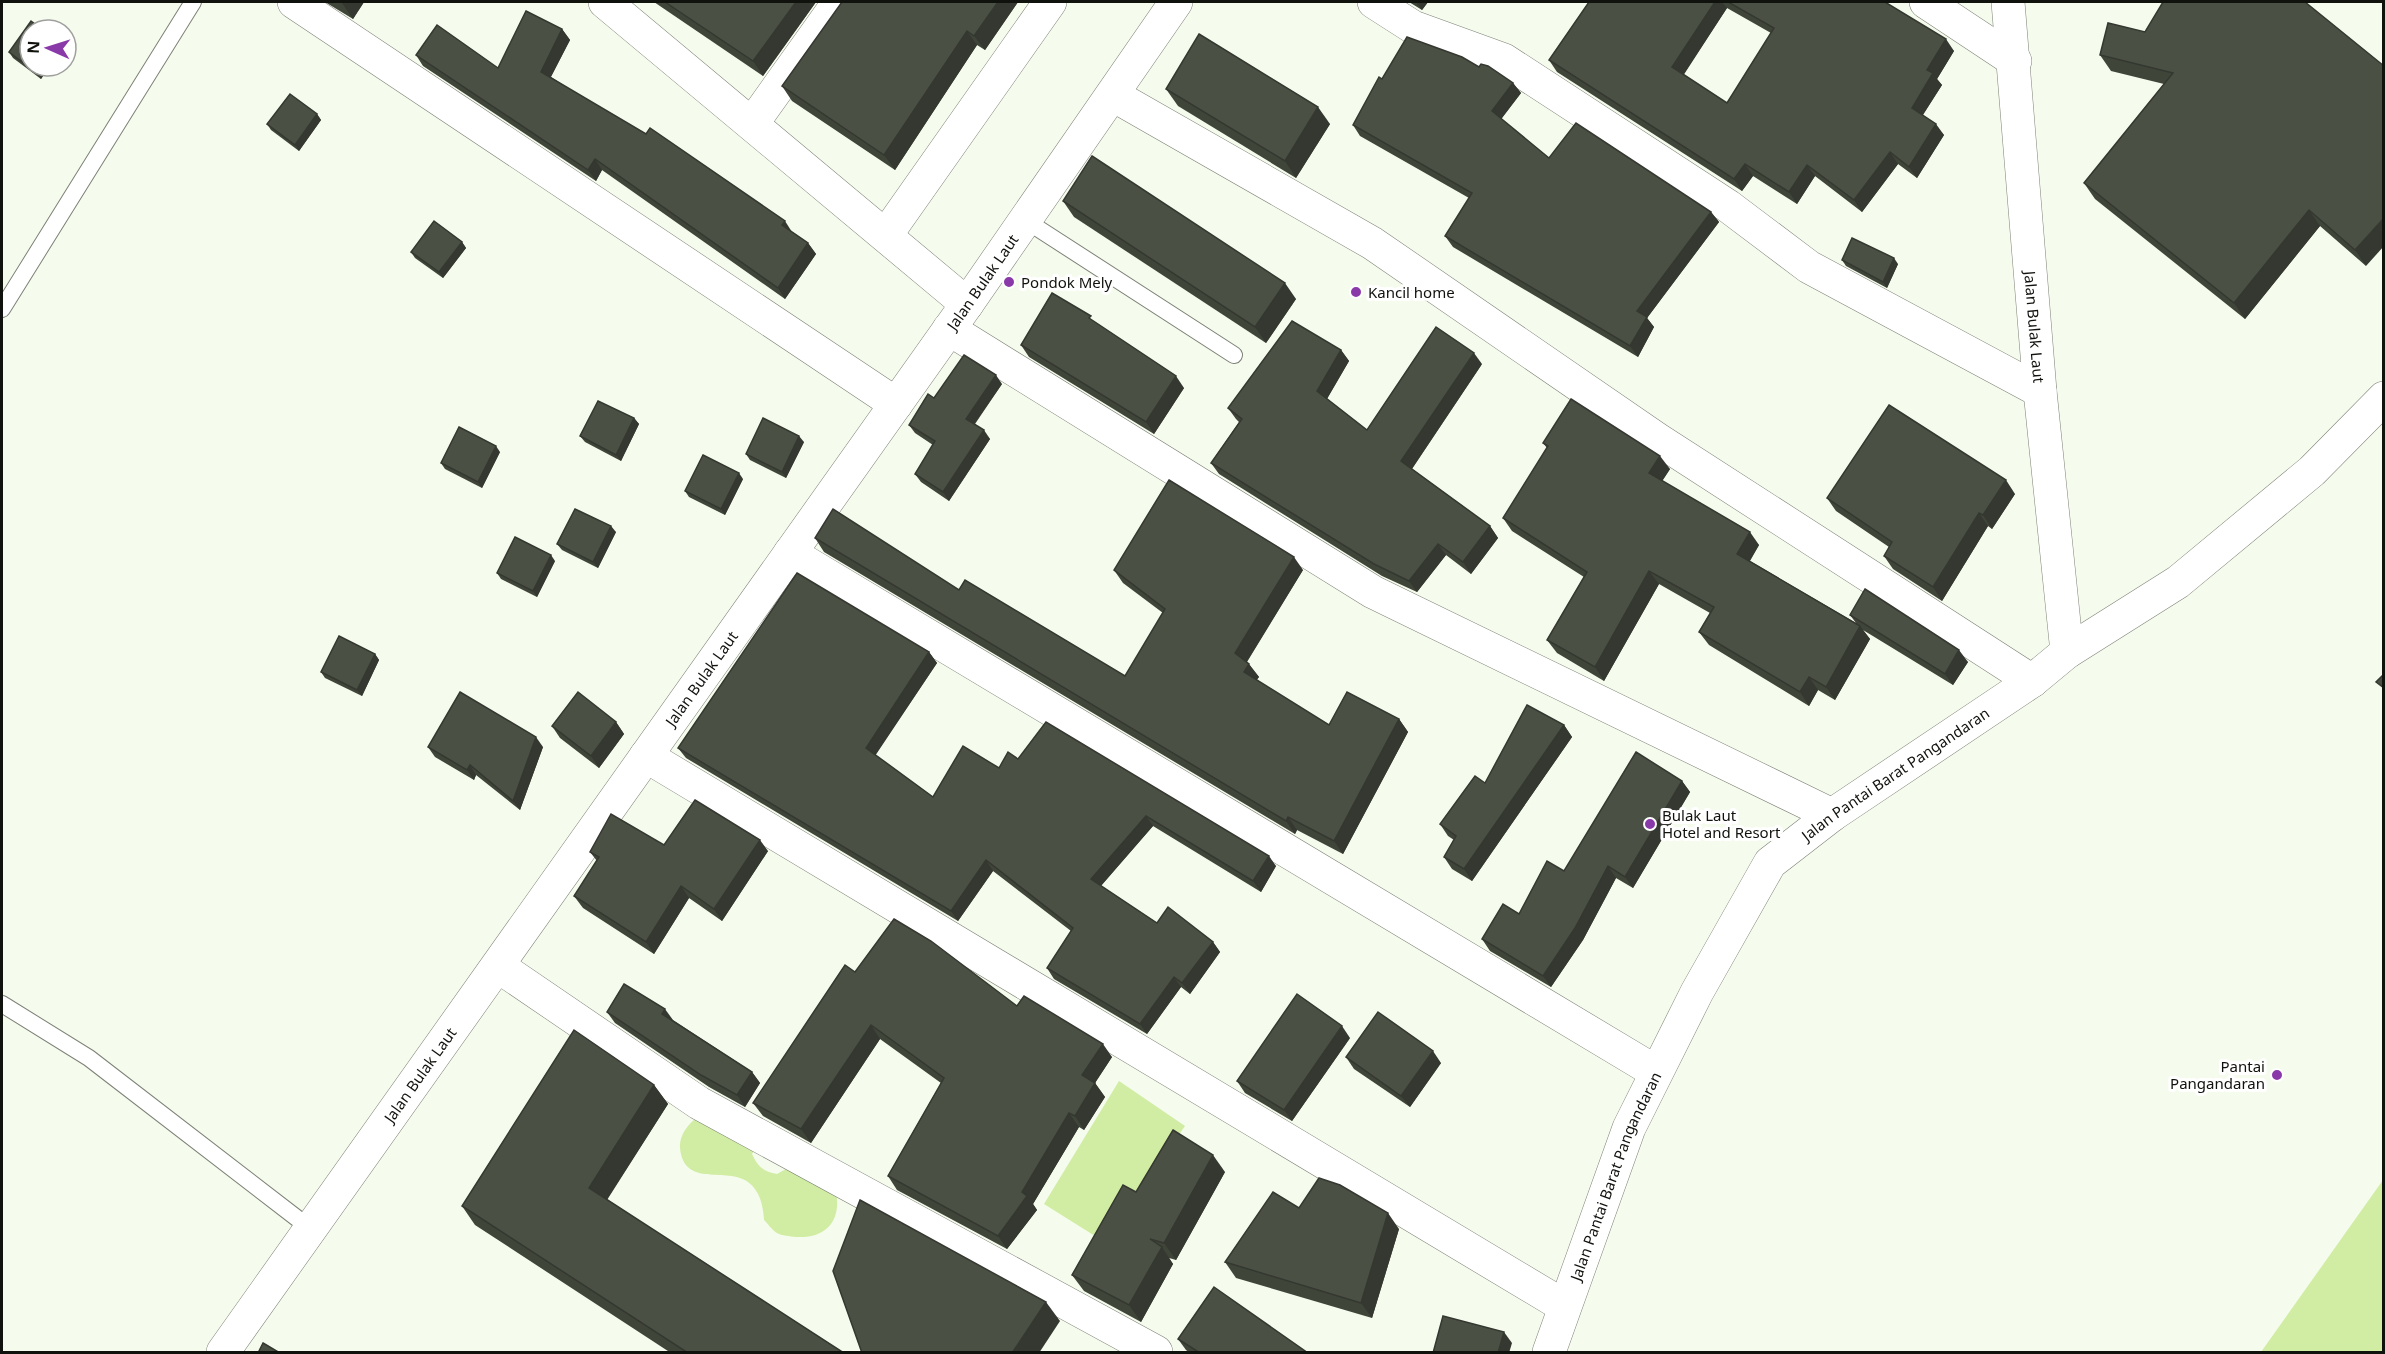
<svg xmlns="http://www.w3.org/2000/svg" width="2385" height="1354" font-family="'Noto Sans',sans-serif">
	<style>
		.water { fill: #d0eda3 }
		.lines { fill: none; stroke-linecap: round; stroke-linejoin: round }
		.lane-casing { stroke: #7d8276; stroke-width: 18 }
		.street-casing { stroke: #7d8276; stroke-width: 34 }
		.secondary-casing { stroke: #7d8276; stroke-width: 34 }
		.lane { stroke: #fff; stroke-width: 16 }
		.street { stroke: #fff; stroke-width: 33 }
		.secondary { stroke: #fff; stroke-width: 33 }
		.wall { fill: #40453a; fill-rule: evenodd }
		.shaded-wall { fill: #343830 }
		.building { fill: #4b5044; stroke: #343830; stroke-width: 1.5 }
		.poi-dot { fill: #8a39a8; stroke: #fff; stroke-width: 2 }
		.labels { text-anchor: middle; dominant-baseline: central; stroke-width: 6; stroke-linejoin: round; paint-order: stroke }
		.street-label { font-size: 15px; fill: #10120d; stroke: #fff }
		.poi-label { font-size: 15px; fill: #10120d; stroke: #fff; text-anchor: start }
	</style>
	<rect width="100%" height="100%" fill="#f5fbed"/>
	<!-- water -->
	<g class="water">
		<path d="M1119,1081l66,45 -82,115 -59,-37z"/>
		<path d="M697,1117l64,23 -9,14c6,13 11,17 25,20l9,-5 48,15c10,32 -4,55 -38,53 -6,-1 -14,-1 -19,-4 -5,-3 -9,-9 -13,-13 -1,-15 -4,-29 -16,-38 -21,-16 -64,7 -68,-34 -1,-13 8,-23 17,-31z"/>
		<path d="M2383,1180v172h-122z"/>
	</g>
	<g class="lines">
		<!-- lane casing -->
		<g class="lane-casing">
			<g id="lane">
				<path d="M1025,220l209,135"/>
				<path d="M2,309l191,-307"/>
				<path d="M2,1004l87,54 222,171"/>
			</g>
		</g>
		<!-- street casing -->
		<g class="street-casing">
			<g id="street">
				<path d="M294,2l602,402"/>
				<path d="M605,2l362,302"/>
				<path d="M1374,2l39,25 91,33 224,146 81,61 231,124"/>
				<path d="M1926,2l89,59"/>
				<path d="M1113,95l259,148 285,196 375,242"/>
				<path d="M752,124l87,-122"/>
				<path d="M886,235l164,-233"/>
				<path d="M949,329l424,263 459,223"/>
				<path d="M790,553l866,519"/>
				<path d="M646,756l918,550"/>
				<path d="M498,966l201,137 457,249"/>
				<path id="s1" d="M223,1352l744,-1048 209,-302"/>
			</g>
		</g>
		<!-- secondary casing -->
		<g class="secondary-casing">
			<g id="secondary">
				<path id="s2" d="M2008,2l32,389 27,261"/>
				<path id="s3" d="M1549,1352l80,-224 68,-136 73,-129 62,-48 200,-134 35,-29 111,-70 134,-111 72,-73"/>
			</g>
		</g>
		<!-- lane -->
		<use href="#lane" class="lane"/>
		<!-- street -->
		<use href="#street" class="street"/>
		<!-- secondary -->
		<use href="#secondary" class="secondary"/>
	</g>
	<!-- wall -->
	<g class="wall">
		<path d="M325,2h39l-11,17z"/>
		<path d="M654,2h162l-53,74z"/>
		<path d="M1018,2l-33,48 -8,-5 -82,125 -103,-69 -10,-15z"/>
		<path d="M1409,2h19l-6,8z"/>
		<path d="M1589,2h296l69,49 -17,28 5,6 -19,30 21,20 -27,43 -19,-14 -36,48 -47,-36 -18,28 -44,-28 -11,15 -185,-119 -8,-12zM1727,8l44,25 -44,70 -44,-28z"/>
		<path d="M2305,2l61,264 -46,-40 -75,93 -150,-120 -11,-16 80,-99 -53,-13 -11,-16 45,-23z"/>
		<path d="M562,29l8,11 -19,37 241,155 16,11 8,11 -31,45 -183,-129 -6,11 -173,-115 -7,-11 82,13z"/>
		<path d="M9,52l21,14h20l-9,13 -28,-21z"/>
		<path d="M1479,67l34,16 8,10 -20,26 48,39 162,54 8,10 -72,96 7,9 -16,30 -185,-110 -8,-11 24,-38 -109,-62 -7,-11 29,-46z"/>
		<path d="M1166,89l164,35 -34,54 -118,-72z"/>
		<path d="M317,114l4,6 -22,31 -28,-21 -4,-6z"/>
		<path d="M1063,201l233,98 -30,44 -192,-126z"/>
		<path d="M462,242l4,6 -23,30 -28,-20 -4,-6z"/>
		<path d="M1842,260l56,4 -11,24 -41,-22z"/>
		<path d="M1021,345l163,43 -30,46 -125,-77z"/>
		<path d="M1341,350l8,11 -22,38 40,31 115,-66 -70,105 78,57 8,12 -27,36 -25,-19 -29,37 -35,-16 -163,-102 -8,-11 28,-41 -3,-3 -8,-11z"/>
		<path d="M1002,384l-27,40 15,15 -41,62 -28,-19 -6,-8 18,-29 -18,-12 -6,-8 25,-27z"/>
		<path d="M634,418l5,6 -18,37 -36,-19 -5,-6z"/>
		<path d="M804,442l-18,36 -36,-18 -4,-6z"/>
		<path d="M1543,443l127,26 -8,12 97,64 -9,16 106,62 -6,-8 118,47 -15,23 -90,-55 7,9 -35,61 -17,-10 -9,16 -100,-61 -10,-13 11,-19 -51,-29 -55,97 -47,-28 -10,-13 37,-63 -72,-46 -9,-13 44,-70z"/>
		<path d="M500,452l-18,36 -37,-19 -4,-6z"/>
		<path d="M743,479l-18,36 -36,-18 -4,-6z"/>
		<path d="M2015,494l-23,35 -4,-3 -46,75 -49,-32 -9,-13 5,-9 -53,-36 -9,-13z"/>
		<path d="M616,532l-18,36 -36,-18 -5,-6z"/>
		<path d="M815,538l144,52 166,86 38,-63 -40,-30 -9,-13h189l-56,92 12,15 -3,3 73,45 70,-6 9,13 -65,122 -46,-24 -2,4 -471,-282z"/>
		<path d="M555,561l-18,36 -36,-18 -4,-6z"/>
		<path d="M929,652l8,11 -62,92 58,42 85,-38 258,107 -15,26 -108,-66 -52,60 56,37 56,19 7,10 -30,42 -9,-7 -34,47 -93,-55 -7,-11 24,-37 -78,-60 -35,50 -272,-163 -8,-10z"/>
		<path d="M375,654l4,6 -17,36 -37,-18 -4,-6z"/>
		<path d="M616,722l8,12 -25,34 -39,-30 -8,-12z"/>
		<path d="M1564,725l8,12 -100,144 -20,-12 -8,-12 10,-17 -6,-4 -8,-12 45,-41z"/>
		<path d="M428,747h115l-23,63 -44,-35 -2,5 -39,-23z"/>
		<path d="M1682,781l8,11 -57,96 -17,-10 -33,62 -32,47 -61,-36 -8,-12 37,-25 45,-43z"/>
		<path d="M664,845l104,6 -46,70 -33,-23 -35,56 -71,-46 -9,-12 23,-35 -7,-9z"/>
		<path d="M855,972l162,34 95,51 -17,26 10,14 -21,33 -5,-3 -46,77 4,6 -30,39 -110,-59 -9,-14 53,-93 -61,-44 -69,104 -48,-27 -10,-13z"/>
		<path d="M607,1012l66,8 79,52 8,11 -15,24 -36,-20 -94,-64z"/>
		<path d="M1350,1038l-58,83 -47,-28 -8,-12z"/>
		<path d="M1346,1057l95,6 -31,44 -56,-38z"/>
		<path d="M654,1085l14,19 -61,96 237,153h-173l-196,-128 -13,-19z"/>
		<path d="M1225,1172l-49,88 -7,-2 4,6 -32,58 -57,-31 -12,-16 64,-83z"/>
		<path d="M1399,1229l-27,89 -136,-40 -11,-16z"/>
		<path d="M1178,1339l130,14h-118l-4,-3z"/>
	</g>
	<!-- shaded-wall -->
	<g class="shaded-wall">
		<path d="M344,2h20l-11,17 -11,-16z"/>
		<path d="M796,2h20l-53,74 -10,-15z"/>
		<path d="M998,2h20l-33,48 -11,-14z"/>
		<path d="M1416,2h12l-6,8z"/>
		<path d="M1715,2h7l5,6 -46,71 -9,-12z"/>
		<path d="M562,29l8,11 -22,42 -7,-10z"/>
		<path d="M967,31l10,14 -82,125 -11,-15z"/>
		<path d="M1946,39l8,12 -17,28 5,6 -22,34 -8,-11 15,-38z"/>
		<path d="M42,66h8l-9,13 -4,-6z"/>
		<path d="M1513,83l8,10 -22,29 -7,-11z"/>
		<path d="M1318,107l12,17 -34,54 -11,-17z"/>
		<path d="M317,114l4,6 -22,31 -4,-6z"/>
		<path d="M1936,124l8,11 -27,43 -8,-11z"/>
		<path d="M1890,152l8,12 -36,48 -8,-12z"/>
		<path d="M595,159l7,11 -6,11 -8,-11z"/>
		<path d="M1745,164l8,12 -11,15 -8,-12z"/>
		<path d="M1807,165l8,11 -18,28 -8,-12z"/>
		<path d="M2309,210l11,16 -75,93 -11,-16z"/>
		<path d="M1711,212l8,10 -72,96 7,9 -16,30 -8,-11 7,-35z"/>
		<path d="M2384,218v28l-18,20 -11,-16z"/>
		<path d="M785,221l7,11 -10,-7z"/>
		<path d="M462,242l4,6 -23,30 -4,-6z"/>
		<path d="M808,243l8,11 -31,45 -7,-11z"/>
		<path d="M1894,258l4,6 -11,24 -4,-6z"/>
		<path d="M1285,283l11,16 -30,44 -11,-16z"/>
		<path d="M1341,350l8,11 -24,41 -8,-11z"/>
		<path d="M1474,353l8,11 -73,109 -8,-12z"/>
		<path d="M996,375l6,9 -30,43 -6,-8z"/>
		<path d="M1176,376l8,12 -30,46 -8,-12z"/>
		<path d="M634,418l5,6 -18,37 -5,-6z"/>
		<path d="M984,430l6,9 -41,62 -6,-9z"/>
		<path d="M799,436l5,6 -18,36 -4,-6z"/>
		<path d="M496,446l4,6 -18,36 -4,-6z"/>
		<path d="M1660,456l10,13 -11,17 -10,-13z"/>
		<path d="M739,473l4,6 -18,36 -4,-6z"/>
		<path d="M2006,480l9,14 -23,35 -9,-14z"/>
		<path d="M1979,513l9,13 -46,75 -9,-14z"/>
		<path d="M611,526l5,6 -18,36 -5,-6z"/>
		<path d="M1490,526l8,12 -27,36 -8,-12z"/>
		<path d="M1750,532l9,13 -13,22 -9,-13z"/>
		<path d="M1438,544l8,11 -29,37 -8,-11z"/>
		<path d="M551,555l4,6 -18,36 -4,-6z"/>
		<path d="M1294,557l9,13 -59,96 -9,-13z"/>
		<path d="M1649,571l10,13 -55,97 -9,-14z"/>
		<path d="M1860,626l10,13 -35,61 -9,-13z"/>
		<path d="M1959,650l9,12 -15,23 -8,-11z"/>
		<path d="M929,652l8,11 -64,96 -7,-11z"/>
		<path d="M375,654l4,6 -17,36 -5,-6z"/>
		<path d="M1249,664l10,13 -6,8 -9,-13z"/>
		<path d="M1809,677l9,13 -9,16 -9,-14z"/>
		<path d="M1399,719l9,13 -65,122 -9,-13z"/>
		<path d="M616,722l8,12 -25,34 -8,-12z"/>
		<path d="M1564,725l8,12 -100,144 -8,-12z"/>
		<path d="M536,737l7,10 -23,63 -7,-9z"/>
		<path d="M470,765l6,10 -2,5 -7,-10z"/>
		<path d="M1682,781l8,11 -57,96 -8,-11z"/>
		<path d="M1146,816l7,10 -55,63 -7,-10z"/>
		<path d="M1288,817l9,13 -2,4 -9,-13z"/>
		<path d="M760,840l8,11 -46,70 -8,-12z"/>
		<path d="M1269,856l7,10 -15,26 -8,-11z"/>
		<path d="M986,860l7,11 -35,50 -7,-10z"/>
		<path d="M1608,866l8,12 -33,62 -32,47 -8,-11z"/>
		<path d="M681,886l8,12 -35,56 -8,-12z"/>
		<path d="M1213,942l7,10 -30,42 -8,-11z"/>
		<path d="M1174,977l7,10 -34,47 -7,-10z"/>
		<path d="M665,1009l8,11 -3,5 -8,-11z"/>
		<path d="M871,1025l9,14 -69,104 -10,-14z"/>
		<path d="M1342,1026l8,12 -58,83 -8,-11z"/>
		<path d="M1103,1044l9,13 -21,32 -9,-14z"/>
		<path d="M1433,1051l8,12 -31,44 -9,-11z"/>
		<path d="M752,1072l8,11 -15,24 -8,-12z"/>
		<path d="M1095,1083l10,14 -21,33 -9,-14z"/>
		<path d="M654,1085l14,19 -66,103 -13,-19z"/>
		<path d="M1069,1113l10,14 -46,77 4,6 -30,39 -9,-13 24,-44z"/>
		<path d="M1213,1155l12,17 -49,88 -12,-17z"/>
		<path d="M1388,1213l11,16 -27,89 -11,-15z"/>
		<path d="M1162,1247l11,17 -32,58 -12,-17z"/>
		<path d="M1046,1302l14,19 -21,32h-27z"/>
		<path d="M1504,1332l8,11 -3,10h-11z"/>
	</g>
	<!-- building -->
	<g class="building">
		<path d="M665,2h131l-43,59z"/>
		<path d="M842,2h156l-24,34 -7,-5 -83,124 -102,-69z"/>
		<path d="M1589,2h126l-43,65 55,36 47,-75 -46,-26h157l61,37 -19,31 6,3 -21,35 24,16 -27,43 -19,-15 -36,48 -47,-35 -18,27 -44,-28 -11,15 -185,-119z"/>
		<path d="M2163,2h142l79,64v152l-29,32 -46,-40 -75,93 -150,-120 89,-110 -73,-18 8,-32 37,9z"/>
		<path d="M526,11l36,18 -21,43 105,62 4,-6 135,93 -3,4 26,18 -30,45 -183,-129 -7,11 -172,-115 21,-30 61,43z"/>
		<path d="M31,21l12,9h-13v36h12l-5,7 -28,-21z"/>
		<path d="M1199,34l119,73 -33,54 -119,-72z"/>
		<path d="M1407,37l55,20 17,10 2,-3 7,2 25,17 -21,28 57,47 27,-35 135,89 -74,99 10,6 -17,29 -185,-110 27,-43 -119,-68 26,-48 3,2z"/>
		<path d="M290,94l27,20 -22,31 -28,-21z"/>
		<path d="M1092,156l193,127 -30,44 -192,-126z"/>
		<path d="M434,221l28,21 -23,30 -28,-20z"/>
		<path d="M1852,238l42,20 -11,24 -41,-22z"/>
		<path d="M1052,293l39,23 -2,2 87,58 -30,46 -125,-77z"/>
		<path d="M1292,321l49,29 -24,41 50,39 69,-103 38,26 -73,108 89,65 -27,36 -25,-18 -29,37 -35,-17 -163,-101 31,-44 -14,-11z"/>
		<path d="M964,355l32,20 -30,44 18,11 -41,62 -28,-18 20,-33 -26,-16 19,-31 6,4z"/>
		<path d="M1571,399l89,57 -11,17 101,59 -13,22 123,72 -34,61 -17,-10 -9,15 -101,-60 15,-25 -65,-36 -54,96 -48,-27 40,-68 -84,-54 45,-72 -5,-3z"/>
		<path d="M598,401l36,17 -18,37 -36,-19z"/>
		<path d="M1889,405l117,75 -23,35 -4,-2 -46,74 -49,-31 8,-14 -65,-44z"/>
		<path d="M763,418l36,18 -17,36 -36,-18z"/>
		<path d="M459,427l37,19 -18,36 -37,-19z"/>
		<path d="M703,455l36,18 -18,36 -36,-18z"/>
		<path d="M1169,480l125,77 -59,96 14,11 -5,8 85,53 18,-33 52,27 -65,122 -46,-24 -2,4 -471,-283 18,-29 126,81 6,-10 160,96 40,-67 -51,-39z"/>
		<path d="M575,509l36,17 -18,36 -36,-18z"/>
		<path d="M515,537l36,18 -18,36 -36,-18z"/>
		<path d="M797,573l132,79 -63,96 67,49 30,-51 36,22 9,-16 10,7 28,-37 223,134 -16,25 -107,-65 -55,63 66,44 11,-16 45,35 -31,41 -8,-6 -34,47 -93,-56 26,-40 -87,-68 -35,51 -273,-163z"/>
		<path d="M1865,589l94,61 -14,24 -95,-59z"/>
		<path d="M339,636l36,18 -18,36 -36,-18z"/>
		<path d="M2384,674v14l-8,-6z"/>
		<path d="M460,692l76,45 -23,64 -43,-36 -3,5 -39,-23z"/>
		<path d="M578,692l38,30 -25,34 -39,-30z"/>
		<path d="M1527,705l37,20 -100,144 -20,-12 12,-21 -16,-12 35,-48 10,7z"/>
		<path d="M1636,752l46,29 -57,96 -17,-11 -33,62 -32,48 -61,-37 21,-35 16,10 28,-53 17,10z"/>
		<path d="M695,800l65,40 -46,69 -33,-23 -35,56 -72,-46 25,-39 -9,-5 21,-38 53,31z"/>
		<path d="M894,919l37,22 86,65 7,-10 79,48 -21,31 13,8 -20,33 -6,-3 -47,79 5,4 -29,40 -110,-60 56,-98 -73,-53 -70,104 -48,-26 92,-138 10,7z"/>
		<path d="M624,984l41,25 -3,5 90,58 -15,23 -36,-20 -94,-63z"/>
		<path d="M1297,994l45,32 -58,84 -47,-29z"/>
		<path d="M1378,1012l55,39 -32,45 -55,-39z"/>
		<path d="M574,1030l80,55 -65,103 255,165h-156l-226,-147z"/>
		<path d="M1173,1130l40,25 -49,88 -14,-4 12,8 -33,58 -57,-30 51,-90 13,7z"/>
		<path d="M1319,1178l21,7 48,28 -27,90 -136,-41 48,-70 26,16z"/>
		<path d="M860,1200l186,102 -34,51h-150l-29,-82z"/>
		<path d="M1214,1287l94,66h-108l-22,-14z"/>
		<path d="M1443,1316l61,16 -6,21h-65z"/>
		<path d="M263,1343l17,10h-22z"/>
	</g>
	<!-- markers -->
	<g class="poi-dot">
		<circle cx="1009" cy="282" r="6"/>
		<circle cx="1356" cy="292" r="6"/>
		<circle cx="1650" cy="824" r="6"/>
		<circle cx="2277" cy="1075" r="6"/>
	</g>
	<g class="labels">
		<!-- street labels -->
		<g class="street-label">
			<text stroke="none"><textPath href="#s1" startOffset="1312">Jalan Bulak Laut</textPath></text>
			<text stroke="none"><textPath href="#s2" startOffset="326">Jalan Bulak Laut</textPath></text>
			<text stroke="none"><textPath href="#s1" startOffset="826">Jalan Bulak Laut</textPath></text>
			<text stroke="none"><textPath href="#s3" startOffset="692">Jalan Pantai Barat Pangandaran</textPath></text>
			<text stroke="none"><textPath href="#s1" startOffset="340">Jalan Bulak Laut</textPath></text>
			<text stroke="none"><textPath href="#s3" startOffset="188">Jalan Pantai Barat Pangandaran</textPath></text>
		</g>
		<!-- poi labels -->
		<g class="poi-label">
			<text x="1021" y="282">Pondok Mely</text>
			<text x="1368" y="292">Kancil home</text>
			<text x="1662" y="815">Bulak Laut<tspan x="1662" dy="17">Hotel and Resort</tspan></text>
			<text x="2265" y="1066" text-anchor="end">Pantai<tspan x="2265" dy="17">Pangandaran</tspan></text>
		</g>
	</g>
	<!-- border -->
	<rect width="2385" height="1354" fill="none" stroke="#10120d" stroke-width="6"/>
	<!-- north arrow -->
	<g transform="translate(48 48) rotate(273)"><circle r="28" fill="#ffffff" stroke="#9fa09e" stroke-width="1.5"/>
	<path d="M0-4.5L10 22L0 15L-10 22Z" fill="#8a39a8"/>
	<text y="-9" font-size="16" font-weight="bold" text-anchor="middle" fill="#10120d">N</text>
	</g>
</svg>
